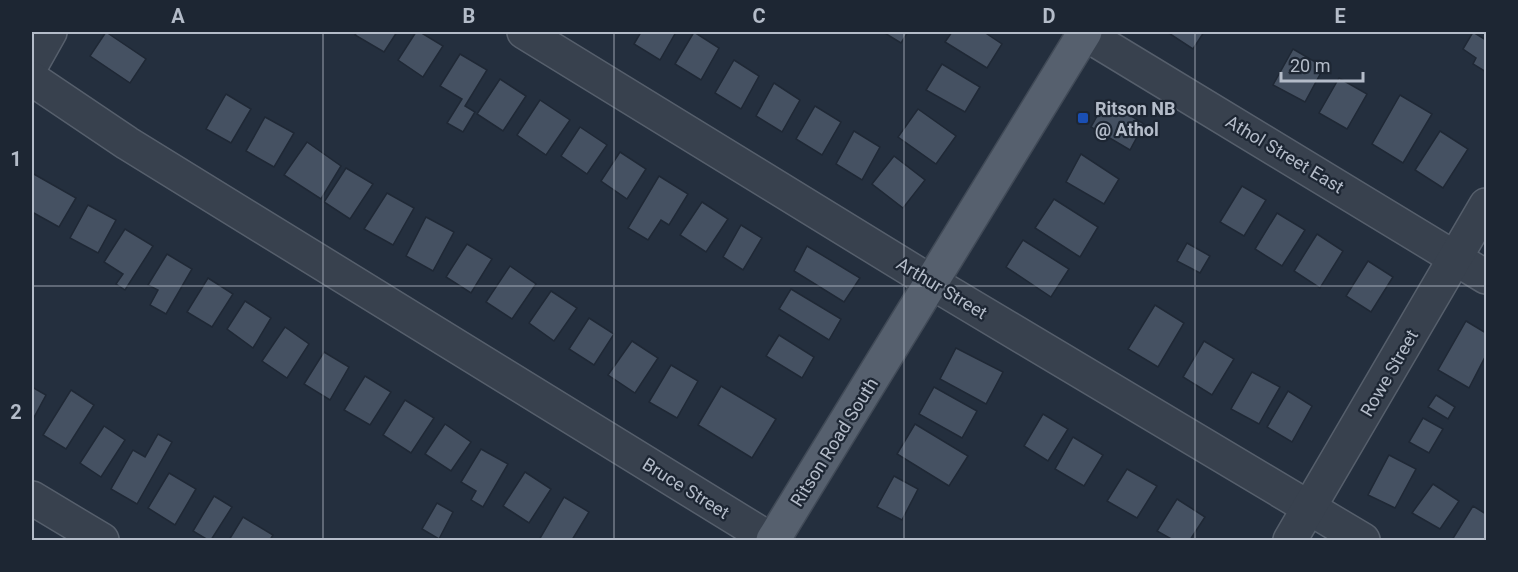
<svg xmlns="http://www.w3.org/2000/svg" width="1518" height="572" font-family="Roboto,sans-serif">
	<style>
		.building { fill: #455162; stroke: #1f2835; stroke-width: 1.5 }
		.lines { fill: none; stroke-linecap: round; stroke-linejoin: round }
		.minor-casing { stroke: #565f6c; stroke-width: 36 }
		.major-casing { stroke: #414a57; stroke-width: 36 }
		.minor { stroke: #38414e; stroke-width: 33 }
		.major { stroke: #56606e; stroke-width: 33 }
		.grid { fill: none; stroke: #b4bcc9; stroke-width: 1.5; stroke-opacity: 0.55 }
		.transit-dot { fill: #1a4fb4; stroke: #1d2633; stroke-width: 2 }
		.labels { text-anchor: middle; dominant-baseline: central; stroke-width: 4.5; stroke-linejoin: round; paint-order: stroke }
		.poi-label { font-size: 18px; font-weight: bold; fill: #b4bcc9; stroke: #1d2633; text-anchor: start }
		.street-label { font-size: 18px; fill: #b4bcc9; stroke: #1d2633 }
		.neatline { fill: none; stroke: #b4bcc9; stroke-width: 2 }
		.grid-label { font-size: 20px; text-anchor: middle; font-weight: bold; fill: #b4bcc9 }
	</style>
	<rect width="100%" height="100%" fill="#242f3e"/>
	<!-- building -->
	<g class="building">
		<path d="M106,32l40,27 -16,24 -40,-27z"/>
		<path d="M357,32h40l-13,20 -29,-17z"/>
		<path d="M416,32h4l23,14 -20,31 -25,-17z"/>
		<path d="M641,32h35l-16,28 -26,-16z"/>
		<path d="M694,32l25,16 -18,32 -26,-16z"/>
		<path d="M883,32h25l-7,11z"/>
		<path d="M952,32h32l18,12 -15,24 -42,-26z"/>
		<path d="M1167,32h37l-11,17z"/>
		<path d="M1473,32l13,8v32l-13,-8 3,-6 -13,-9z"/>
		<path d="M1293,49l31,18 -19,35 -32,-17z"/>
		<path d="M460,54l27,16 -22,36 10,6 -12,20 -16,-9 15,-24 -22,-13z"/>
		<path d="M734,60l25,16 -18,33 -26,-16z"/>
		<path d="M942,64l38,23 -15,25 -39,-22z"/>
		<path d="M1339,78l28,16 -20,35 -28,-16z"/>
		<path d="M500,79l26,17 -23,35 -26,-17z"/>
		<path d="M774,83l26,17 -18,32 -26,-16z"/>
		<path d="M226,94l25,15 -20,34 -25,-14z"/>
		<path d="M1400,95l32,19 -29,49 -31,-19z"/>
		<path d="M540,100l30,20 -24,35 -29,-20z"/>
		<path d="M1106,100l38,24 -14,26 -39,-23z"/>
		<path d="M815,106l26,16 -19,33 -26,-16z"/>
		<path d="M918,109l38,27 -20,28 -38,-27z"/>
		<path d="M265,117l29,16 -20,34 -28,-16z"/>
		<path d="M580,127l27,18 -20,29 -26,-18z"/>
		<path d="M854,131l26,16 -18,33 -26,-16z"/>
		<path d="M1440,131l28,18 -25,39 -28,-18z"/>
		<path d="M307,142l34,24 -20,33 -37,-24z"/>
		<path d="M620,152l26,17 -19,30 -26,-18z"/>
		<path d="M1081,154l38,25 -15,25 -38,-22z"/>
		<path d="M894,156l31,24 -22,28 -31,-24z"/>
		<path d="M346,168l27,16 -23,35 -26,-17z"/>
		<path d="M32,173l44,25 -17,29 -27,-15z"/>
		<path d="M659,176l29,18 -19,31 -8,-5 -13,20 -20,-12z"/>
		<path d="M1242,186l24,14 -22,36 -24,-14z"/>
		<path d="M387,193l27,15 -21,37 -29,-16z"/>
		<path d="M1054,199l44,28 -18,30 -45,-29z"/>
		<path d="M702,202l26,17 -22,33 -26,-17z"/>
		<path d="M88,205l28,15 -18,33 -28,-15z"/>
		<path d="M1277,213l28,17 -23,36 -27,-17z"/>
		<path d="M426,217l28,15 -21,39 -27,-15z"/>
		<path d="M741,225l21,13 -19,32 -20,-13z"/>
		<path d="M125,229l28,17 -28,44 -9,-6 7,-10 -19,-12z"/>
		<path d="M1317,234l26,17 -23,37 -26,-17z"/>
		<path d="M1023,240l46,29 -18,28 -45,-30z"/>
		<path d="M1187,243l23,13 -10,17 -23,-12z"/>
		<path d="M467,244l25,15 -21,34 -25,-16z"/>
		<path d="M807,246l53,32 -16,24 -50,-31z"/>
		<path d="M167,254l25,15 -26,45 -16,-9 8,-15 -10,-5z"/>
		<path d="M1368,261l25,16 -22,35 -25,-16z"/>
		<path d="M510,266l26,18 -24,35 -26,-17z"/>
		<path d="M208,278l25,16 -21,33 -25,-15z"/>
		<path d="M791,289l50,30 -12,21 -50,-31z"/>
		<path d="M551,291l26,17 -23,33 -25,-18z"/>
		<path d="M245,301l26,17 -18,30 -26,-19z"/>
		<path d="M1155,305l29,18 -26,44 -30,-18z"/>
		<path d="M589,318l25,16 -20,31 -25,-16z"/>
		<path d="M1466,321l20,12v22l-17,33 -31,-18z"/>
		<path d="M285,327l24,17 -22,34 -25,-17z"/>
		<path d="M779,335l35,22 -12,21 -36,-22z"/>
		<path d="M632,341l26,17 -23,35 -27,-18z"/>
		<path d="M1204,341l30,18 -22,36 -29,-18z"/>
		<path d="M956,348l47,24 -17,32 -46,-25z"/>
		<path d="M324,352l25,15 -19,33 -26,-16z"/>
		<path d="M671,365l27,16 -21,37 -28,-16z"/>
		<path d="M1252,372l28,15 -21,37 -28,-15z"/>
		<path d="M365,376l26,16 -21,33 -26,-15z"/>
		<path d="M721,386l55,33 -24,39 -54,-33z"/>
		<path d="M32,387l14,8 -14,26z"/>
		<path d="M934,387l43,24 -15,27 -43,-24z"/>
		<path d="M71,390l23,15 -28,44 -23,-14z"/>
		<path d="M1288,391l24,15 -20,36 -25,-15z"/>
		<path d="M1436,395l19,12 -7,12 -20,-12z"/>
		<path d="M405,400l29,18 -23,35 -28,-18z"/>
		<path d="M1043,414l25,15 -20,32 -24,-15z"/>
		<path d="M1423,418l20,11 -14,24 -20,-11z"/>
		<path d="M445,424l26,18 -20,29 -26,-17z"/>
		<path d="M915,424l53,32 -19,30 -52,-32z"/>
		<path d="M104,426l21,14 -24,37 -21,-14z"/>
		<path d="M158,434l14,8 -35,62 -26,-15 22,-39 12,7z"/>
		<path d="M1073,437l30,18 -19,31 -29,-17z"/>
		<path d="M481,449l27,15 -25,43 -12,-7 5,-9 -15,-9z"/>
		<path d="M1389,455l27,14 -21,39 -27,-13z"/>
		<path d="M1127,469l30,17 -20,32 -30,-17z"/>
		<path d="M525,472l26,17 -22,34 -26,-17z"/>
		<path d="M169,473l27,16 -21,36 -27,-17z"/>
		<path d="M894,476l24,13 -16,31 -25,-13z"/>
		<path d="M1433,484l26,17 -19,28 -28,-16z"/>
		<path d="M214,496l18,11 -21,33h-3l-15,-9z"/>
		<path d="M564,497l25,15 -17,28h-33z"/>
		<path d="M1177,499l28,18 -15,23h-17l-16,-9z"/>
		<path d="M437,503l16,9 -14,27 -17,-10z"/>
		<path d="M1473,506l13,8v25l-34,1z"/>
		<path d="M243,517l30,18 -3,5h-41z"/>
	</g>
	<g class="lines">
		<!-- minor casing -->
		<g class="minor-casing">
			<g id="minor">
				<path d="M524,32l407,250 432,258"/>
				<path d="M1084,33l402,244"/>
				<path d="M32,64l18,-32"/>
				<path d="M32,79l95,64 644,397"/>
				<path d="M32,498l70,42"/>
				<path d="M1290,540l196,-335"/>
			</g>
		</g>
		<!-- major casing -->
		<g class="major-casing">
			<path id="major" d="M773,540l312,-508"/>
		</g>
		<!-- minor -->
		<use href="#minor" class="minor"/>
		<!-- major -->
		<use href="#major" class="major"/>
	</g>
	<!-- grid -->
	<path class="grid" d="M323,32v508M614,32v508M904,32v508M1195,32v508M32,286h1454"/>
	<!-- markers -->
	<rect class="transit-dot" x="1077" y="112" width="12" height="12" rx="3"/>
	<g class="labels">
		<!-- poi labels -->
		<g class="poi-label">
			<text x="1095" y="108">Ritson NB<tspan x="1095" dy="21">@ Athol</tspan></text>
		</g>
		<!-- street labels -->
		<g class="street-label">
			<text transform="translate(1285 154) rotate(31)">Athol Street East</text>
			<text transform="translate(942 288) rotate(31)">Arthur Street</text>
			<text transform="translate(1389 373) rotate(-60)">Rowe Street</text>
			<text transform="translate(834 442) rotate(-58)">Ritson Road South</text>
			<text transform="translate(686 488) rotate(32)">Bruce Street</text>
		</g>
	</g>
	<!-- border -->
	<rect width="1518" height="572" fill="none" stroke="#1d2633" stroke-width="66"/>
	<!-- scale -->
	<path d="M1281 72v9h82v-9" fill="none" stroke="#b4bcc9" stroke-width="3"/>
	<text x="1290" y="72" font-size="18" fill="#b4bcc9" stroke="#1d2633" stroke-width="4.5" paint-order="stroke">20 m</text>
	<rect x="33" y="33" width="1452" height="506" class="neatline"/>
	<g class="grid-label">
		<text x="178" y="23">A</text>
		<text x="469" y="23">B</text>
		<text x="759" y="23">C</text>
		<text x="1049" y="23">D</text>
		<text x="1340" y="23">E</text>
		<text x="16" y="166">1</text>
		<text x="16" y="419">2</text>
	</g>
</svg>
